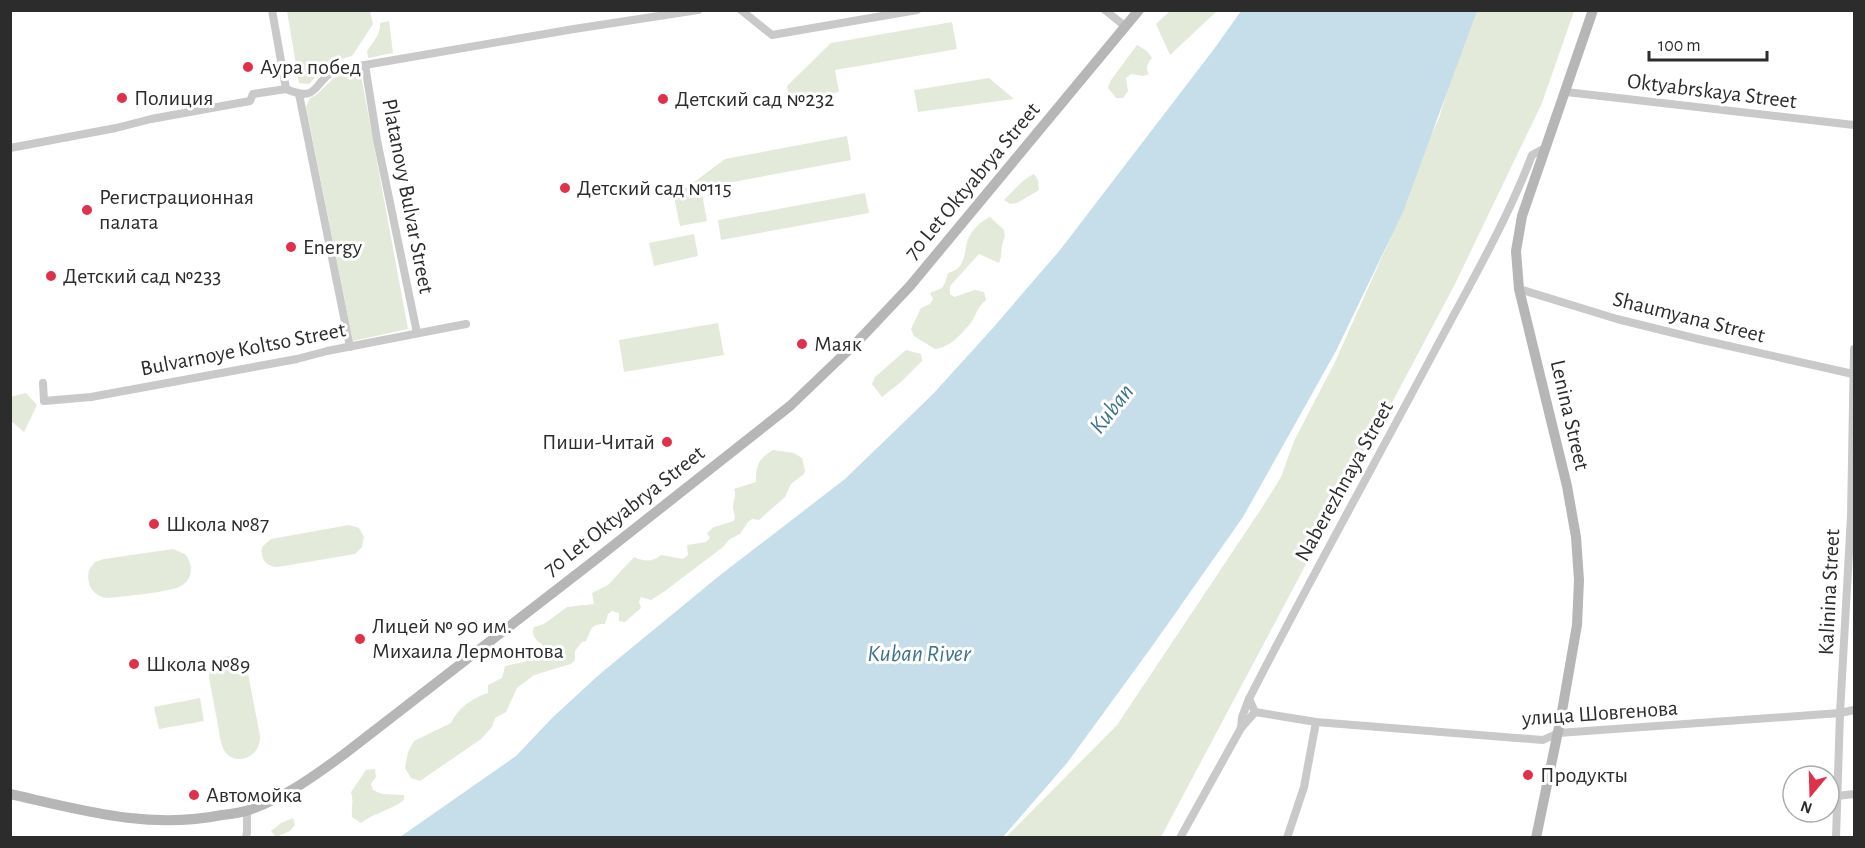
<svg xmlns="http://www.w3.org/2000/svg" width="1865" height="848" font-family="'Alegreya Sans',sans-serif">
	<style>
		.green { fill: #e3eada }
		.water { fill: #c6deea }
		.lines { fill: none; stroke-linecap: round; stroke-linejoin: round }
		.street { stroke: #c9c9c9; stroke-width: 8 }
		.secondary { stroke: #b6b6b6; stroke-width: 10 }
		.poi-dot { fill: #e0314a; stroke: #fff; stroke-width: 2 }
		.labels { text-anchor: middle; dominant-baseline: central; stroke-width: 6; stroke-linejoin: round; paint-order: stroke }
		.poi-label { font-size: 22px; fill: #2c2c2c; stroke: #fff; text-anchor: start }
		.street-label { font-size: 22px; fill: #2c2c2c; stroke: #fff }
		.water-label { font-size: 24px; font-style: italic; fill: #3d738c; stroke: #fff }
	</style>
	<rect width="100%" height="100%" fill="#fff"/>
	<!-- green -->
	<g class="green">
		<path d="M287,11h83l3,13 -21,32 -22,6 -21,22 -10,-1z"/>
		<path d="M1170,11v-1l47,1 -47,44 -14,-31z"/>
		<path d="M1475,11h99l-32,92 -88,183 -293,551 -156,1 112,-113 146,-219 18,-29 13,-36 41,-79 55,-123 29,-77 20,-44 24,-78z"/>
		<path d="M389,21l4,32 -25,5 -1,-7c6,-9 14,-17 13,-28z"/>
		<path d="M952,22l5,27 -122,21 4,22 -49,9 -3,-15 44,-43z"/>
		<path d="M1137,45l10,6 5,7c-4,5 -7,9 -3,16l-6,2 -12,-2 -5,4 2,13 -5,7h-7l-8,-10 3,-8z"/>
		<path d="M360,70l48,259 -55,12 -47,-234 4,-9 6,-3 18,-17z"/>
		<path d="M989,78l25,21 -96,13 -4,-22z"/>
		<path d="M847,136l4,24 -150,28 6,33 -27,5 -6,-29 51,-38z"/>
		<path d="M1034,174l4,6 1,10 -22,13 -7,1 -6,-4c9,-9 19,-21 30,-26z"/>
		<path d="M865,193l4,20 -148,27 -3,-20z"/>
		<path d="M990,217l14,13 1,7c-5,9 -2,17 -6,26l-20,-9 -29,32v8l4,3 21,-7 9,2 2,8c-10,8 -9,15 -16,24 -10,11 -19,23 -35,25l-21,-13 -3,-7 10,-21 9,-4 3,-5 -3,-6 12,-5 3,-5 3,-10c17,-4 16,-18 19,-31 3,-11 14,-21 23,-25z"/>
		<path d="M694,234l4,22 -44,10 -5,-23z"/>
		<path d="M718,323l6,32 -100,17 -5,-32z"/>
		<path d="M906,350l15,4 1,7 -20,20 -20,16 -10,-13 3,-7z"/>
		<path d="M26,393l11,12 -13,27 -13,-11 -1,-24z"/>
		<path d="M773,450l21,3 8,5 3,13 -1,3 -13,10 -6,13 -26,23 -7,-1 -4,3 -8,12 -10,5 -7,8 -58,44 -14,9 -10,-3 -2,5 2,6 -16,14 -6,-1v-8l-7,-2 -4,3 -3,10c-15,0 -13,5 -19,17l-4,1 -7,9v9l-4,4 -37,11 -17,13 -11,24 -11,6 -3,9 -11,12 -61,42 -9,-3 -6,-10 3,-16 6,-11 37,-18c7,-15 21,-25 37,-30v-8l14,-7 3,-12 19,-4 18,-12v-6c-7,-4 -11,-9 -8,-17l10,-3 23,-17 27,-3 -2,-11 16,-8 26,-28c10,5 19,5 27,-2l22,4 5,-4 -1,-10 19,-3 4,-4 -3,-5 7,-6 20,-6c2,-6 -1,-8 -1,-14 0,-7 4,-10 1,-18l22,-7c0,-17 2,-23 17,-32z"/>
		<path d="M349,525l10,3 5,9 -2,10 -7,7 -77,13c-12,0 -18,-8 -16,-20l9,-8z"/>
		<path d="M173,549l12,5c8,9 9,25 -4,32 -10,6 -61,11 -75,12 -14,-3 -20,-14 -17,-28l6,-8 9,-3z"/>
		<path d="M229,656l10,2 8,10 13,68c1,23 -28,32 -37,12 -3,-7 -4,-16 -5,-23 -3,-16 -6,-31 -9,-47 0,-13 7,-21 20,-22z"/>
		<path d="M200,698l4,23 -45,8 -5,-22z"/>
		<path d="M375,769l1,8 -5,7 2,6 9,4 22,1v5c-13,10 -30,13 -43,23l-9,-6c-1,-10 2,-14 -1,-25l15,-22z"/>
		<path d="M293,818l2,7 -5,6 -14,6 -5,-6 10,-8z"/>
	</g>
	<!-- water -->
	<path class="water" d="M1241,11h236l-74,201 -67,139 -93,166 -90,128 -86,118 -64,74h-603l116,-81 37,-39 48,-44 118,-97 126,-97 88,-85 59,-65 68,-79 154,-201z"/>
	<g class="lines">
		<!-- street -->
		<g class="street">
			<path d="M272,10l14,79"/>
			<path d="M741,10l31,25 145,-25"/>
			<path d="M1105,10l21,17"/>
			<path d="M365,65l12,75 40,193"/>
			<path d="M286,89c31,13 27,-3 45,-17 8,-5 24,-6 34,-7l209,-36 124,-19"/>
			<path d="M1566,92l288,33"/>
			<path d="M299,94l51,253"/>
			<path d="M10,148l106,-20 35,-9 99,-18 3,-7 33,-5"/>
			<path d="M1519,289l98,30 81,20 155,35"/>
			<path d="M43,383l1,18 47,-4 206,-38 30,-8 139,-27"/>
			<path d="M1249,699l6,13 61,10 227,18 15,-7 282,-20 14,-3"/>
			<path d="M1241,728l14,-16"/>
			<path d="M1837,796l17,-2"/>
			<path d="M246,838l1,-6v-21"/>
			<path d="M1180,838l61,-110 1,-11 7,-18c60,-118 124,-232 186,-349 34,-64 71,-127 97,-195l13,-7"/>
			<path d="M1287,838l17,-51 12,-65"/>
			<path d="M1836,838l4,-125 11,-197 3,-167"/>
		</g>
		<!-- secondary -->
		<g class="secondary">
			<path d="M10,794c71,16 139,36 212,21 9,-1 18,-2 27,-5 35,-12 64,-33 94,-55l252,-195 195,-154 69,-66 51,-54 229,-276"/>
			<path d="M1536,838l25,-121 16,-92 2,-45 -3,-43 -9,-51 -48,-197 -3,-38 6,-35 71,-206"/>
		</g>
	</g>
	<!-- markers -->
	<g class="poi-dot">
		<circle cx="248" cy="67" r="6"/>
		<circle cx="122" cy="98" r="6"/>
		<circle cx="663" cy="99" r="6"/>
		<circle cx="565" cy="188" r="6"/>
		<circle cx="87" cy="210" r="6"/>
		<circle cx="291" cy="247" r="6"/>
		<circle cx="51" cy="276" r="6"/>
		<circle cx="802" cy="344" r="6"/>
		<circle cx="667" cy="442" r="6"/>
		<circle cx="154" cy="524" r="6"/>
		<circle cx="360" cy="639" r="6"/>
		<circle cx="134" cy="664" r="6"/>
		<circle cx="1528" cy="775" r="6"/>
		<circle cx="194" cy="795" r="6"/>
	</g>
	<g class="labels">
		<!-- poi labels -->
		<g class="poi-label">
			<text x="260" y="67">Аура побед</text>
			<text x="134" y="98">Полиция</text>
			<text x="675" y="99">Детский сад №232</text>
			<text x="577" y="188">Детский сад №115</text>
			<text x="99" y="197">Регистрационная<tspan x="99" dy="25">палата</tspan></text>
			<text x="303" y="247">Energy</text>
			<text x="63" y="276">Детский сад №233</text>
			<text x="814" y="344">Маяк</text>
			<text x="655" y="442" text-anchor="end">Пиши-Читай</text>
			<text x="166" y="524">Школа №87</text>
			<text x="372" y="626">Лицей № 90 им.<tspan x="372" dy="25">Михаила Лермонтова</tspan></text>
			<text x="146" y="664">Школа №89</text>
			<text x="1540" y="775">Продукты</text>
			<text x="206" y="795">Автомойка</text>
		</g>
		<!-- street labels -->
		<g class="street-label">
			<text transform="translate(1712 91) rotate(7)">Oktyabrskaya Street</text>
			<text transform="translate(972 181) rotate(-50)">70 Let Oktyabrya Street</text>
			<text transform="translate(408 196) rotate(79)">Platanovy Bulvar Street</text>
			<text transform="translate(1689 317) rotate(14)">Shaumyana Street</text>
			<text transform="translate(243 349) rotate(-11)">Bulvarnoye Koltso Street</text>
			<text transform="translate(1570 415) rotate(77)">Lenina Street</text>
			<text transform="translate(1344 481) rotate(-61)">Naberezhnaya Street</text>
			<text transform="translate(624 511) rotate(-38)">70 Let Oktyabrya Street</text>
			<text transform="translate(1829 592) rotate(-87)">Kalinina Street</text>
			<text transform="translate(1600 713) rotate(-4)">улица Шовгенова</text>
		</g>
		<!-- water labels -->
		<g class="water-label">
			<text transform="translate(1112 409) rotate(-52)">Kuban</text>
			<text x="919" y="654">Kuban River</text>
		</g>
	</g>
	<!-- border -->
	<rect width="1865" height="848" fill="none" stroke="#2c2c2c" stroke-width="24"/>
	<!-- north arrow -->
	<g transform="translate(1811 794) rotate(199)"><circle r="28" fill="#ffffff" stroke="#ababab" stroke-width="1.5"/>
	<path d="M0-4.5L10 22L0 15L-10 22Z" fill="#e0314a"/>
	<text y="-9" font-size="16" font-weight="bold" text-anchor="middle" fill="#2c2c2c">N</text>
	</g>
	<!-- scale -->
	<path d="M1649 51v9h118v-9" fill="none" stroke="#2c2c2c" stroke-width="3"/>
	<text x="1658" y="51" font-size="18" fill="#2c2c2c" stroke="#ffffff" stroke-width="4.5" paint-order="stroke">100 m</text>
</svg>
